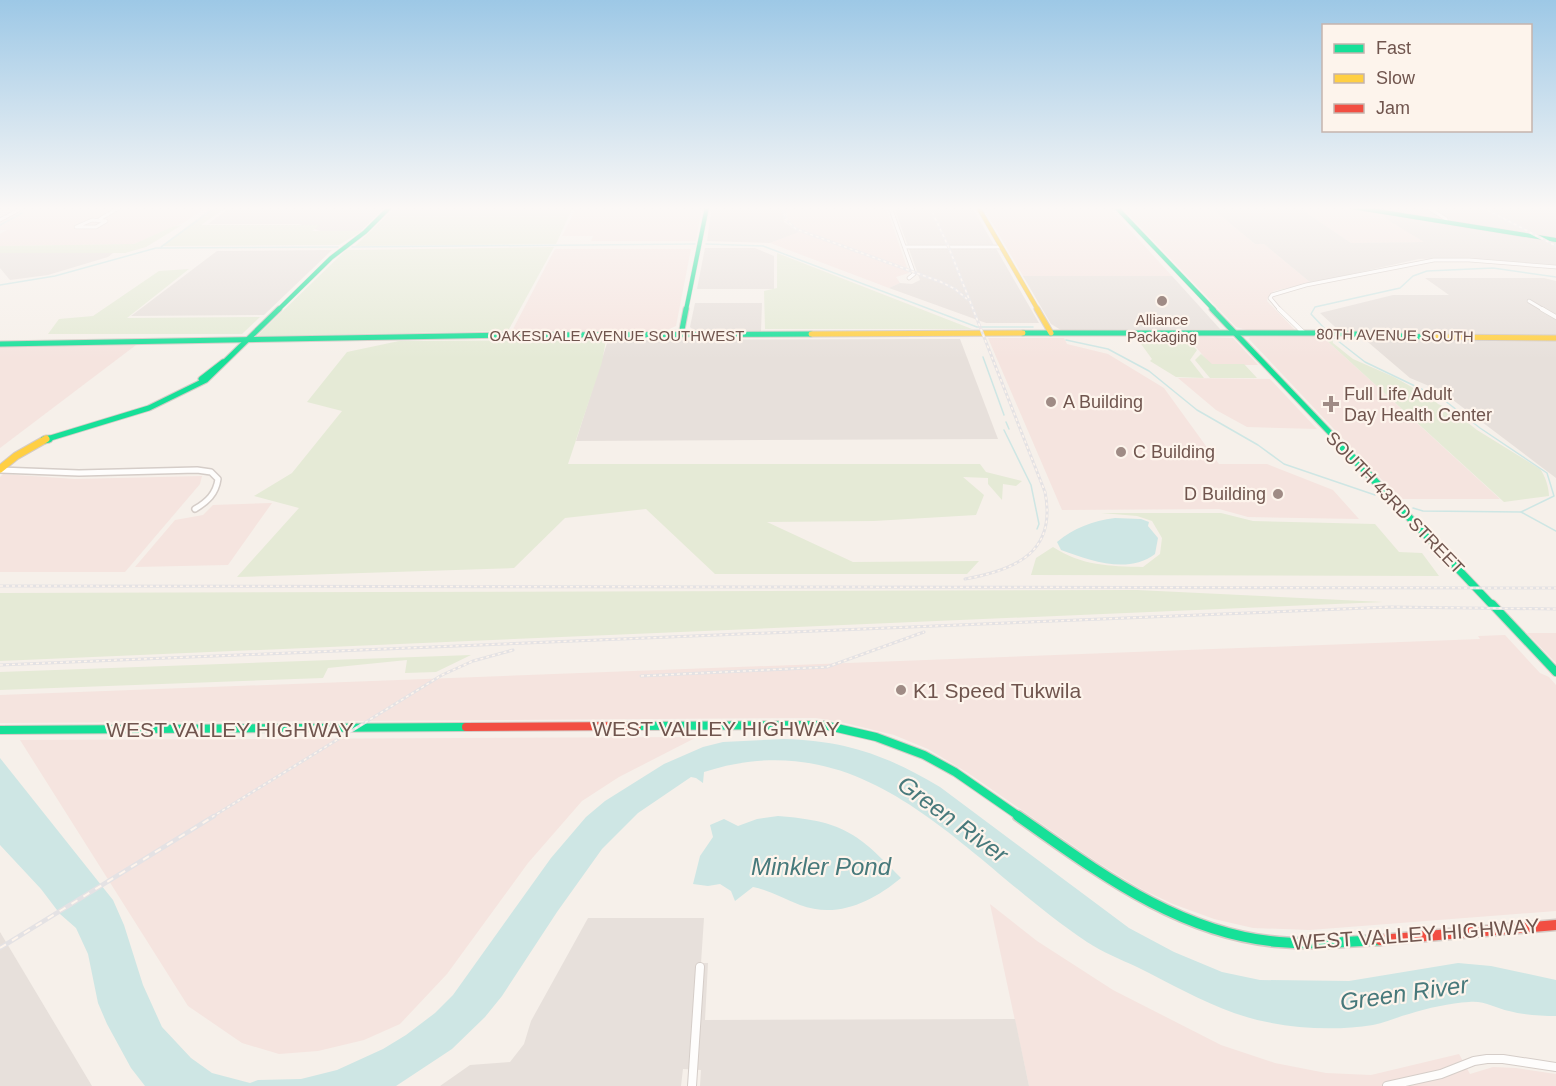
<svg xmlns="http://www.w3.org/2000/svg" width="1556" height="1086" font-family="Helvetica,sans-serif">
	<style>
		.commercial { fill: #f5e4df }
		.industrial { fill: #e7e0db }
		.green { fill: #e5ead6 }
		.water { fill: #cee6e4 }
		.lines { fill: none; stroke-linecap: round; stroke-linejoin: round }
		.stream { stroke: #cee6e4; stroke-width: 1.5 }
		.street-far3-casing { stroke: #d5cdc8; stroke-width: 4.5 }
		.street-far2-casing { stroke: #d5cdc8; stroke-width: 5 }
		.street-far1-casing { stroke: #d5cdc8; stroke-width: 8 }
		.street-casing { stroke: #d5cdc8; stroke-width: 10 }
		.fast-far4-casing { stroke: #d4cbc6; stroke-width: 5 }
		.fast-far3-casing { stroke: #d4cbc6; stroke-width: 7 }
		.fast-far2-casing { stroke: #d4cbc6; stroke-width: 9 }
		.fast-far1-casing { stroke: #d4cbc6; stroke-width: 10 }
		.fast-casing { stroke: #d4cbc6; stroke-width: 13 }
		.slow-far2-casing { stroke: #d4cbc6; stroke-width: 5 }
		.slow-far1-casing { stroke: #d4cbc6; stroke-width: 7 }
		.slow-casing { stroke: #d4cbc6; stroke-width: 9 }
		.jam-far1-casing { stroke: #d4cbc6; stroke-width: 10 }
		.jam-casing { stroke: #d4cbc6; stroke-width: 13 }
		.street-far3 { stroke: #fefdfc; stroke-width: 3 }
		.street-far2 { stroke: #fefdfc; stroke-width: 4 }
		.street-far1 { stroke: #fefdfc; stroke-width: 5 }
		.street { stroke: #fefdfc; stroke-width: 8 }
		.fast-far4 { stroke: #16e098; stroke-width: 4 }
		.fast-far3 { stroke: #16e098; stroke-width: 5 }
		.fast-far2 { stroke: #16e098; stroke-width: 7 }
		.fast-far1 { stroke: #16e098; stroke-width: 8 }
		.fast { stroke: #16e098; stroke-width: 10 }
		.slow-far2 { stroke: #ffcf43; stroke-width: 4 }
		.slow-far1 { stroke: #ffcf43; stroke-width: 5 }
		.slow { stroke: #ffcf43; stroke-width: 7 }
		.jam-far1 { stroke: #f24e42; stroke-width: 8 }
		.jam { stroke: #f24e42; stroke-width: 10 }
		.rail-far1-casing { stroke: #e4e2e4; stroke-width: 3 }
		.rail-casing { stroke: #e4e2e4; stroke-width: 4.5 }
		.rail-far1 { stroke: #fdf4ec; stroke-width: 1.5; stroke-dasharray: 3; stroke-linecap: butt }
		.rail { stroke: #fdf4ec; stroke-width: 2; stroke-dasharray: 7; stroke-linecap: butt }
		.poi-dot { fill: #9f8b85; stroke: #fdf4ec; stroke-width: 2 }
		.labels { text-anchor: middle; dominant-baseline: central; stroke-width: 4.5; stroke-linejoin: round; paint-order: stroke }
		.far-poi-label { font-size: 15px; fill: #70554e; stroke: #fdf4ec }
		.far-street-label { font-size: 15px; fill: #70554e; stroke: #fdf4ec }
		.poi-label { font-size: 18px; fill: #70554e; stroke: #fdf4ec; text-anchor: start }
		.street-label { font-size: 18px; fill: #70554e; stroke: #fdf4ec }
		.near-poi-label { font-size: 21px; fill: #70554e; stroke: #fdf4ec; text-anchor: start }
		.near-street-label { font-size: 21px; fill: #70554e; stroke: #fdf4ec }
		.near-water-label { font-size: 24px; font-style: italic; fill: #47797b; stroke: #fdf4ec }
	</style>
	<rect width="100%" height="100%" fill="#f6f0ea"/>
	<!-- commercial -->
	<g class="commercial">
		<path d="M28,207h179l-24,16 -49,21 -134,2v-12l7,-4h-7v-8z"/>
		<path d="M577,207h125l-6,34h-105l2,-5h-31z"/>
		<path d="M786,207h100l23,66 -13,4 4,6 -11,5 -119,-45 31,-12 -13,-11z"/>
		<path d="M983,207h126l63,69h-149z"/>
		<path d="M1121,207h89l45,37h9l47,39 -37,8 -6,6 -1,4 28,29 -45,1 -14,-4z"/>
		<path d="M1298,207h40l46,8 2,4 39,23 -74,1z"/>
		<path d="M555,249h136l-15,77 -11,5h-153z"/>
		<path d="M1182,336l51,2 25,27h-47l-20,-24z"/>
		<path d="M1322,336l24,22 154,141h-100l-151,-160 1,-2z"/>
		<path d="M988,338h76l3,6 41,10 56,34 55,76h48l66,26 26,29 -111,-2 -29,-8 -157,1z"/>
		<path d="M136,345l-136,103v-101z"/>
		<path d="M1178,378l92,1 47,50 -70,-2 -31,-17z"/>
		<path d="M3,474l72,5 127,-3 -2,8 -75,88h-125v-95z"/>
		<path d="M272,503l-44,62 -93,2 40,-47 28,-5 10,-10z"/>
		<path d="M1527,633h29v30z"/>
		<path d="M1505,635l35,38 9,4 7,8v226l-246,19 -57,-2 -39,-9 -41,-15 -30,-14 -46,-28 -129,-89 -40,-24 -34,-14 -53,-13 -25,-4 -816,5v-28l1480,-56 -2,-3z"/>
		<path d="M697,737l-78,40 -37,24 -54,62 -81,111 -47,50 -36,16 -46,11 -39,3 -37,-11 -54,-37 -168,-266z"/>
		<path d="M990,904l47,37 76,49 108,55 54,18 51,10 45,2 88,-21 11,20 23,-7 23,1 40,6v12h-527z"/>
	</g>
	<!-- industrial -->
	<g class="industrial">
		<path d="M231,207h151l1,2 -22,22h-41l-21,-7h-91z"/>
		<path d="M712,207h70l2,15 15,10 -29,11 -63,-2z"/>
		<path d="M894,207h78l67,116h-53l-97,-35 11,-5 12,1 8,-4z"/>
		<path d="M1210,207h88l53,36 73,-1 -38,-23 -2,-4 172,27v24l-98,-8 -39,1 -108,24 -47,-39h-9z"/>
		<path d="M1360,207h196v31l-103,-16 -6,-5h-4l1,3z"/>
		<path d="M705,248h50l19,8v33h-77z"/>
		<path d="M332,250l-68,65 -133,1 86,-65z"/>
		<path d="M0,253h113l-5,4 -60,18 -38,5 -10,-12z"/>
		<path d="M1023,276h149l48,53 -159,1 -10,-6z"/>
		<path d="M1425,278h119l12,3v197l-115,-87 -31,-13 -48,-41h-16l-26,-24 73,-18h56z"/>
		<path d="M695,303h67l-1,28 -68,-1 -3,-3z"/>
		<path d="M960,339l38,100 -422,2 32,-101z"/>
		<path d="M588,918h116l-3,45h7l-3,57 310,-1 14,67h-329l1,-16 -18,-1 -2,17h-241l30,-21 40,-3 14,-18 7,-23z"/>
		<path d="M0,932l92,154h-92z"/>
	</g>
	<!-- green -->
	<g class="green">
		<path d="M213,207h14l-26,18h119l-8,6h50l-23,14 -178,1z"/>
		<path d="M396,207h177l-17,37 -201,2z"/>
		<path d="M182,225l-36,22 -21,6h-125v-7l134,-2 38,-17z"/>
		<path d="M554,247l-46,84 -251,5 89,-86z"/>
		<path d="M777,253l195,76h-207l-1,-38 13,-3z"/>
		<path d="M189,269l-62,49 133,-1 -18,17h-194l11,-15 34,-3 66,-45z"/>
		<path d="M1136,337h47l14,13 -7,10 14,18 -28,-1 -26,-16 2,-2z"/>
		<path d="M1323,337h9l1,6 20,16 41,18 39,22 5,5 14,6 25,20 63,39c5,6 9,19 9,27l-45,6z"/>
		<path d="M606,340l-4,22 -34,102h412l6,8 36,9 -6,5 -13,-2 -1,16 -14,-16v-6l-25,-1 21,18 -8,20 -102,6 -107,1 86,40 126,-1 -12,13h-252l-69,-65 -81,9 -51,50 -277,9 62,-69 -45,-12 38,-23 50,-62 -35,-9 40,-50 52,-11z"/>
		<path d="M1201,354l11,10h32l13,14h-47l-15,-18z"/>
		<path d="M1101,513h120l32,8 122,3 24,28 23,1 17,23 -408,-1 5,-17 17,-11c29,19 56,19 90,20l17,-13 2,-16 -10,-17 -15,-5z"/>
		<path d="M1137,590l246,12 -1383,59v-68z"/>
		<path d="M471,655l-35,17 -31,1 2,-13 -79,8 -5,10 -323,12v-18z"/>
	</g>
	<!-- water -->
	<g class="water">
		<path d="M1115,518l26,1 8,3 -1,4 10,12 -3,16c-28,21 -65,6 -94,-4l-4,-8c17,-14 35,-21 58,-24z"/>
		<path d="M784,739c63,2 102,16 156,48l189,141 45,24 48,20 38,8 89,1 109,-18 33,3 65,14v36c-15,0 -32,-1 -47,-5 -13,-3 -26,-11 -40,-9 -19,1 -41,6 -60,12 -12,3 -24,9 -36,11 -44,7 -97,3 -139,-12 -33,-12 -65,-30 -97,-46 -17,-8 -35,-15 -50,-25 -121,-80 -216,-224 -383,-170l-1,11 -7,-5 -5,-1 -53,36 -36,36 -45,63 -55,84 -17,21 -33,32 -56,37h-251l-14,-18 -24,-44 -9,-21 -10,-49 -12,-26 -16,-14 -19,-25 -41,-44v-87l113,142 11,25 19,60 19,42 29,31 21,15 38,10 8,-3 43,-1 36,-9 46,-21 23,-14 29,-22 18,-18 98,-137 35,-41 19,-16 59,-37 39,-17 20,-5z"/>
		<path d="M778,816c64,5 79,16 123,62 -29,24 -64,41 -101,27 -16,-6 -31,-15 -47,-18l-18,14 -4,-10 -11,-7 -12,2 -15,-2 7,-28 13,-19 -3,-12 14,-6 14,7 19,-7z"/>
	</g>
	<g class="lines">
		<!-- stream -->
		<g class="stream">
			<path d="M0,225l22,-12"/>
			<path d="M706,244l57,2 214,81h56"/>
			<path d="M161,247l55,-40"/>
			<path d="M352,247l343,-3"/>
			<path d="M0,285l55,-9 101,-28 182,-1"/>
			<path d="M1325,329l-14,-15 4,-7 85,-19 13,-12 14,-5 66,-3 63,9"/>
			<path d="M1333,337l32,25 79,38 36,28 67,45 7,23 -33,16 -98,-1 -10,-3"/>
			<path d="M1066,340l42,9 41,22 48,39 61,35 26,19 91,31"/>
			<path d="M983,357l21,58"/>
			<path d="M1006,422l3,7"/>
			<path d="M1004,430l27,55 8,39 -2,5"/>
			<path d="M1521,512l35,19"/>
		</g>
		<!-- street-far3 casing -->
		<g class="street-far3-casing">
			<g id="street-far3">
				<path d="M890,207l24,67 -5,4"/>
				<path d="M1427,207l19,12 1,4"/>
				<path d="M100,219l20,-12"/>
				<path d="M0,220l24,-13"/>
				<path d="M92,220l14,1 -10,6h-20z"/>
				<path d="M905,247h96"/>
				<path d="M1529,301l15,9"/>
				<path d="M1280,310l-10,-12 2,-3 34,-10 128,-25h35l87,7"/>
			</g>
		</g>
		<!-- street-far2 casing -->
		<g class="street-far2-casing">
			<g id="street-far2">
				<path d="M1279,309l25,24"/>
				<path d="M1542,309l14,8"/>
			</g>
		</g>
		<!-- street-far1 casing -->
		<g class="street-far1-casing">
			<path id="street-far1" d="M0,470l79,3 118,-3 14,2 7,7c-2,15 -11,23 -23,30"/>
		</g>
		<!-- street casing -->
		<g class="street-casing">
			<g id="street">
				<path d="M692,1086l8,-119"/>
				<path d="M1387,1086l54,-12 33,-13 13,-2h16l53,8"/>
			</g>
		</g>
		<!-- fast-far4 casing -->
		<g class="fast-far4-casing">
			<g id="fast-far4">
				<path d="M1116,207l98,103"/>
				<path d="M1352,207l204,33"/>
				<path d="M278,310l53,-52 34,-26 25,-25"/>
				<path d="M686,310l21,-103"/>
			</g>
		</g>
		<!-- fast-far3 casing -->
		<g class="fast-far3-casing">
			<g id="fast-far3">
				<path d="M1212,309l125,131"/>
				<path d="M1023,333h307l98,4"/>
				<path d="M681,335l5,-26"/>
				<path d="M0,344l517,-9 294,-1"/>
				<path d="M201,379l22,-17"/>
				<path d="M44,440l105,-32 57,-28 73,-71"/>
			</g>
		</g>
		<!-- fast-far2 casing -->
		<g class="fast-far2-casing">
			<g id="fast-far2">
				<path d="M1335,439l158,167"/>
				<path d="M44,440l5,-1"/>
			</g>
		</g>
		<!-- fast-far1 casing -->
		<g class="fast-far1-casing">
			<g id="fast-far1">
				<path d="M1492,604l64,68"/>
				<path d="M637,726l187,-1 52,12 48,18 31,17 65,45"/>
				<path d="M0,730l466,-3"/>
			</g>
		</g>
		<!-- fast casing -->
		<g class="fast-casing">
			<path id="fast" d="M1018,816c79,55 161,118 261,126 34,3 68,0 101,-2"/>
		</g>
		<!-- slow-far2 casing -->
		<g class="slow-far2-casing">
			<path id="slow-far2" d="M978,207l60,103"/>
		</g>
		<!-- slow-far1 casing -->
		<g class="slow-far1-casing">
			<g id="slow-far1">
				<path d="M1037,309l14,24"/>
				<path d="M811,334l212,-1"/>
				<path d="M1428,337l128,1"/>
			</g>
		</g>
		<!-- slow casing -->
		<g class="slow-casing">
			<path id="slow" d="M0,469l16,-13 30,-17"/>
		</g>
		<!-- jam-far1 casing -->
		<g class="jam-far1-casing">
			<path id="jam-far1" d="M466,727l171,-1"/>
		</g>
		<!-- jam casing -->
		<g class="jam-casing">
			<path id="jam" d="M1380,940l176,-15"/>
		</g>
		<!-- street-far3 -->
		<use href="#street-far3" class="street-far3"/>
		<!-- street-far2 -->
		<use href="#street-far2" class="street-far2"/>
		<!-- street-far1 -->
		<use href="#street-far1" class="street-far1"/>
		<!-- street -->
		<use href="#street" class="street"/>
		<!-- fast-far4 -->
		<use href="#fast-far4" class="fast-far4"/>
		<!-- fast-far3 -->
		<use href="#fast-far3" class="fast-far3"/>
		<!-- fast-far2 -->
		<use href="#fast-far2" class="fast-far2"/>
		<!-- fast-far1 -->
		<use href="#fast-far1" class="fast-far1"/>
		<!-- fast -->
		<use href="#fast" class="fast"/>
		<!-- slow-far2 -->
		<use href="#slow-far2" class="slow-far2"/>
		<!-- slow-far1 -->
		<use href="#slow-far1" class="slow-far1"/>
		<!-- slow -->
		<use href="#slow" class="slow"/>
		<!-- jam-far1 -->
		<use href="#jam-far1" class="jam-far1"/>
		<!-- jam -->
		<use href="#jam" class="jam"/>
		<!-- rail-far1 casing -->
		<g class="rail-far1-casing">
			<g id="rail-far1">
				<path d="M784,207l1,12 11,10 145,53 14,7 12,10"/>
				<path d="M930,207l19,41 96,244c12,60 -29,78 -80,87"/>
				<path d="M1482,207l74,39"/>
				<path d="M0,586l1556,2"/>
				<path d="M0,665l1390,-58 166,2"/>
				<path d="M641,676l186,-9 97,-35"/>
				<path d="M212,817l230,-142 31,-14 40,-11"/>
			</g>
		</g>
		<!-- rail casing -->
		<g class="rail-casing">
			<path id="rail" d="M0,948l214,-132"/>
		</g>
		<!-- rail-far1 -->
		<use href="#rail-far1" class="rail-far1"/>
		<!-- rail -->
		<use href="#rail" class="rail"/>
	</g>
	<!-- sky -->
	<linearGradient id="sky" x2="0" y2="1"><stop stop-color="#9dc8e6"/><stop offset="0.58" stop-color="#fbf8f6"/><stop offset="1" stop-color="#fbf8f6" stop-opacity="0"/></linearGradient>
	<rect width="1556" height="359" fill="url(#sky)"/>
	<!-- markers -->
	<g class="poi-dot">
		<circle cx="1162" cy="301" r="6"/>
		<circle cx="1051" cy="402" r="6"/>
		<path d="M1328 395h6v6h6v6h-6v6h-6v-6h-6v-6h6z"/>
		<circle cx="1121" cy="452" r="6"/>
		<circle cx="1278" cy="494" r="6"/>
		<circle cx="901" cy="690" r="6"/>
	</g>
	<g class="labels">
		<!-- far-poi labels -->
		<g class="far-poi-label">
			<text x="1162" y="319">Alliance<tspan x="1162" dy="17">Packaging</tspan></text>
		</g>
		<!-- far-street labels -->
		<g class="far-street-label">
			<text x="617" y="335">OAKESDALE AVENUE SOUTHWEST</text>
			<text transform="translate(1395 335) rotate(1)">80TH AVENUE SOUTH</text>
		</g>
		<!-- poi labels -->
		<g class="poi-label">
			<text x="1344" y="394">Full Life Adult<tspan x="1344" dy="21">Day Health Center</tspan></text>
			<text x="1063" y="402">A Building</text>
			<text x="1133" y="452">C Building</text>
			<text x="1266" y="494" text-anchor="end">D Building</text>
		</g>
		<!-- street labels -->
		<g class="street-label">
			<text transform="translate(1395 503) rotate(46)">SOUTH 43RD STREET</text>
		</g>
		<!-- near-poi labels -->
		<g class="near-poi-label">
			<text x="913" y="690">K1 Speed Tukwila</text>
		</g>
		<!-- near-street labels -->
		<g class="near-street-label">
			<text x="716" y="728">WEST VALLEY HIGHWAY</text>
			<text x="230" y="729">WEST VALLEY HIGHWAY</text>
			<text transform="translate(1416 934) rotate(-4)">WEST VALLEY HIGHWAY</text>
		</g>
		<!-- near-water labels -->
		<g class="near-water-label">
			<text transform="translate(953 819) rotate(36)">Green River</text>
			<text x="821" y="866">Minkler Pond</text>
			<text transform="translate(1404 993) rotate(-8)">Green River</text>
		</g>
	</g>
	<!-- legend -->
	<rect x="1322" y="24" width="210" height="108" fill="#fdf4ec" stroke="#c5b4ad" stroke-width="1.5"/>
	<rect x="1334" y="44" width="30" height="9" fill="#16e098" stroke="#c5b4ad" stroke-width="1.5"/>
	<text x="1376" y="54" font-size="18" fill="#70554e">Fast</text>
	<rect x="1334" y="74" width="30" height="9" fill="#ffcf43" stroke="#c5b4ad" stroke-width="1.5"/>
	<text x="1376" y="84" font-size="18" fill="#70554e">Slow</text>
	<rect x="1334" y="104" width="30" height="9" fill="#f24e42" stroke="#c5b4ad" stroke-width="1.5"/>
	<text x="1376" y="114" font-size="18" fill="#70554e">Jam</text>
</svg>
